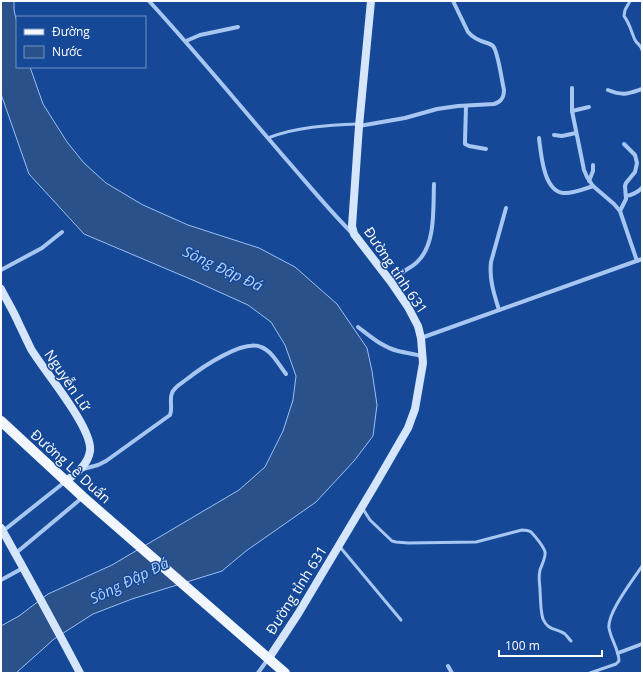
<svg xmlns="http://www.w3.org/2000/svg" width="643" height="674" font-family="'Open Sans',sans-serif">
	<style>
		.water { fill: #2b518b; stroke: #99c0f5 }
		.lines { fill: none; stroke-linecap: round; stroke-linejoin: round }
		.lane { stroke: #a7c6f2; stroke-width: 3 }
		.street { stroke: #a7c6f2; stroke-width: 4 }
		.secondary { stroke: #d5e5fc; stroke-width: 8 }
		.primary { stroke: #f2f6ff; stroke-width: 10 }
		.labels { text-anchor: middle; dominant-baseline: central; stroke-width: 3; stroke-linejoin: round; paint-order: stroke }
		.street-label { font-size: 14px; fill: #fff; stroke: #154897 }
		.water-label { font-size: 15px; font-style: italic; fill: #b3d0f9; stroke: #154897 }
	</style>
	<rect width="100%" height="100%" fill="#154897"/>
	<!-- water -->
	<path class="water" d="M1,1h13v9l3,13v44h13l13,37 24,38 17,21 22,20 37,22 45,20 71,23 36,19 42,37 30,44 5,23 5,34 -4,31 -19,25 -38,41 -70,49 -24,20 -90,28 -39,15 -39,25 -38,34h-15v-47l18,-10 29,-22 64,-29 127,-75 26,-23 18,-36 10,-31 3,-24 -11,-31 -14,-23 -23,-17 -53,-24 -111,-47 -55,-60 -28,-80z"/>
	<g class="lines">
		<!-- lane -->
		<g class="lane">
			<path d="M630,1l-5,9 -1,6c6,8 7,15 11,24 2,4 6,5 7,10"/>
			<path d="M268,138c27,-11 61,-13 90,-14"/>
			<path d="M363,509l7,11 22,21 4,1 12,1 68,-1 46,-12c3,0 6,0 9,2 4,4 13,15 14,20 1,5 -3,12 -5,18 -2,9 0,12 0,21 1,10 0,18 3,28 5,12 14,9 22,15 2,2 4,5 6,7"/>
			<path d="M340,547l61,73"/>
			<path d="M590,673l26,-9 3,-3c0,-11 -8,-21 -10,-33 -2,-15 24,-48 33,-62"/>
		</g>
		<!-- street -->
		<g class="street">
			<path d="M149,1c47,51 91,105 136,157 22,25 43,51 67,75"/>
			<path d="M186,41l14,-6 38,-8"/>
			<path d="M572,88v23l12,59 3,7 6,9 21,18 6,7 17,50"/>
			<path d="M608,90c15,6 19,4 34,-1"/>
			<path d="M466,106l-1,35v3l4,2 17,3"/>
			<path d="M572,111l17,-4"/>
			<path d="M359,126l46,-8 32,-9 21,-3 36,-2c7,-2 10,-6 10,-14 -2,-8 -6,-39 -11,-44 -2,-2 -3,-2 -6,-3 -7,-2 -14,-5 -19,-11l-15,-31"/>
			<path d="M554,135l8,1 14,-3"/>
			<path d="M539,138c2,15 4,52 24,55 9,1 21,-4 30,-7"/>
			<path d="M589,181l4,-10v-6"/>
			<path d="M626,196c7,-1 11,-3 16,-8"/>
			<path d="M620,211l6,-12 -1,-13 1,-3 9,-11 2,-9 -2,-8 -11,-11"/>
			<path d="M1,270l41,-22 20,-16"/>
			<path d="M391,282c4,-4 8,-7 12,-10 5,-4 11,-6 15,-11 18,-17 15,-54 16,-77"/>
			<path d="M499,310c-5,-16 -10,-31 -8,-48l15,-54"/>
			<path d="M358,327c12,9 24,20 40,24 8,2 16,3 24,5"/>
			<path d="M421,338l221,-79"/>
			<path d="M83,469l15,-4 8,-4 64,-46c3,-7 -1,-15 2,-22 2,-6 10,-10 15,-14 14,-11 56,-40 74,-32 11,4 18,18 25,27"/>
			<path d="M3,531l63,-50"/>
			<path d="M16,553l67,-56"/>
			<path d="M1,580l22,-12"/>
			<path d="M618,653l24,-9"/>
			<path d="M448,666l4,7"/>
			<path d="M258,673l10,-14"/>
		</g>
		<!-- secondary -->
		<g class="secondary">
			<path d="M1,289c6,12 13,23 18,35 4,8 8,17 12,25 13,22 62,79 59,102 -2,14 -14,22 -24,30"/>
			<path d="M1,528c27,48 53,96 79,145"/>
			<path d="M269,658l29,-44 77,-129 33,-57 7,-19 8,-46 -2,-25 -3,-12 -10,-19 -17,-25 -37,-48 -2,-8 7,-100 12,-125"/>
		</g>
		<!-- primary -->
		<path class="primary" d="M1,421l82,76 202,176"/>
	</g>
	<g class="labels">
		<!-- street labels -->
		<g class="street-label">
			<text transform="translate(396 270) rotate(56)">Đường tỉnh 631</text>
			<text transform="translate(68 380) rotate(56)">Nguyễn Lữ</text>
			<text transform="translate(71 466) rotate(42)">Đường Lê Duẩn</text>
			<text transform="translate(296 590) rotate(-58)">Đường tỉnh 631</text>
		</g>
		<!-- water labels -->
		<g class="water-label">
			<text transform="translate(223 268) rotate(25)">Sông Đập Đá</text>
			<text transform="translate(129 580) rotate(-26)">Sông Đập Đá</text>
		</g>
	</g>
	<!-- border -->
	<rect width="643" height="674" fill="none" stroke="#ffffff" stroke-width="4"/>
	<!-- legend -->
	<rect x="16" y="16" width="130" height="52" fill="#154897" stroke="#7391c1"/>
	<rect x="24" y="29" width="20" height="6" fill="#f2f6ff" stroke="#7391c1"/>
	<text x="52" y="36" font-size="12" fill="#ffffff">Đường</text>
	<rect x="24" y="46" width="20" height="12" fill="#2b518b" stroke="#7391c1"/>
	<text x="52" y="56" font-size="12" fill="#ffffff">Nước</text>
	<!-- scale -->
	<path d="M499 650v6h103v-6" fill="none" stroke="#ffffff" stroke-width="2"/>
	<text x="505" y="650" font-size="12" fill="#ffffff" stroke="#154897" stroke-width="3" paint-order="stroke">100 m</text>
</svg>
